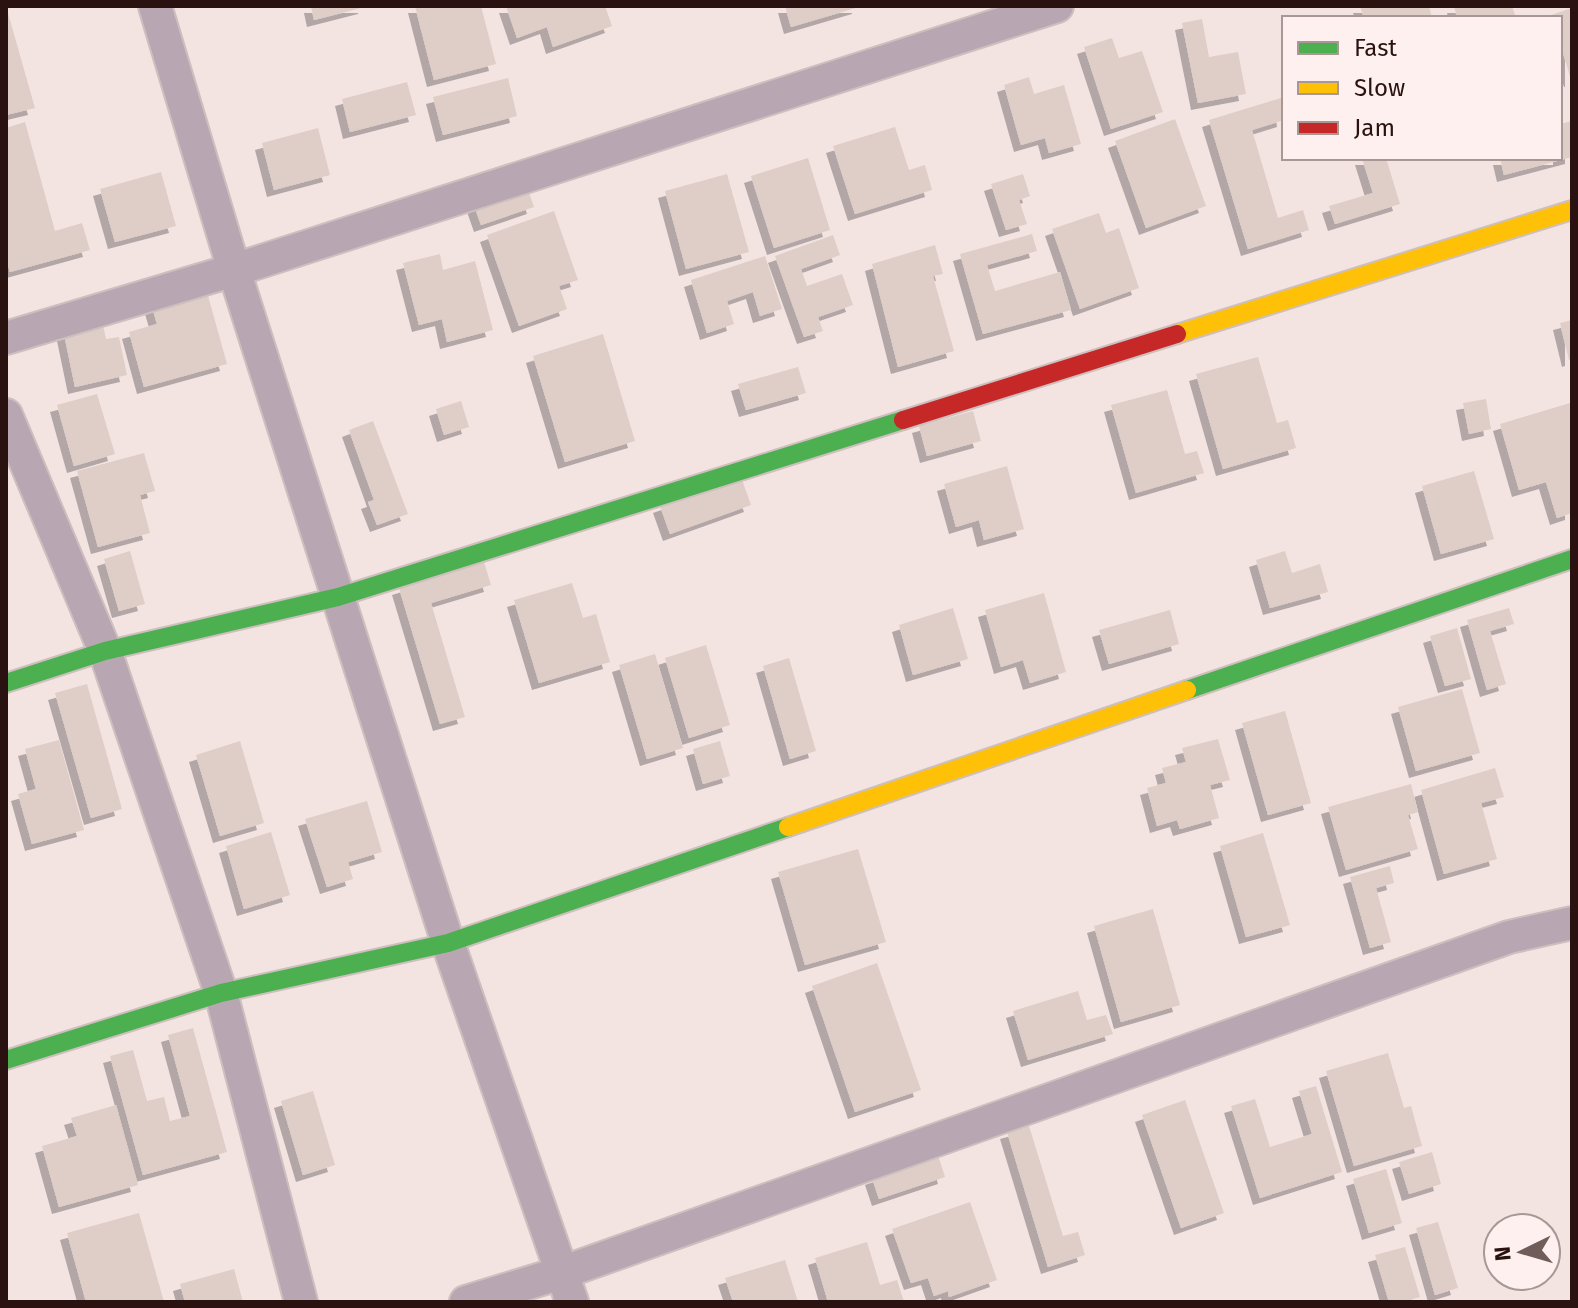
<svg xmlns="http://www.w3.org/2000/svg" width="1578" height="1308" font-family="'Fira Sans',sans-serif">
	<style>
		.building { fill: #dfcec7; filter: url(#shadow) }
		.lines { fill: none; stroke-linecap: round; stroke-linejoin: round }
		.street-casing { stroke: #cdbfbe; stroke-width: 36 }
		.fast-casing { stroke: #cdbfbe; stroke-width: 22 }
		.slow-casing { stroke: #cdbfbe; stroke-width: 22 }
		.jam-casing { stroke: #cdbfbe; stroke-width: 22 }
		.street { stroke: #b8a6b2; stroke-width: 32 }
		.fast { stroke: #4caf50; stroke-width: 18 }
		.slow { stroke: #ffc107; stroke-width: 18 }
		.jam { stroke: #c62828; stroke-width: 18 }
	</style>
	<defs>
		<filter id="shadow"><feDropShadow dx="-7" dy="7" stdDeviation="0" flood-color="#0004"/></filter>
	</defs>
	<rect width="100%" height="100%" fill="#f3e4e2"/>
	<!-- building -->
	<g class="building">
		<path d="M6,6l29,102 -29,7z"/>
		<path d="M311,6h54v1l-51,13z"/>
		<path d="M415,6h66l15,58 -62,16z"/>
		<path d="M506,6h99l7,20 -59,21 -6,-20 -30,11z"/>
		<path d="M785,6h74v1l-68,20z"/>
		<path d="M1360,6h69l3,12h-68z"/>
		<path d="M1454,6h58l4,12h-59z"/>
		<path d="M1572,8v72h-1l-11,-37v-25h-8l-1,-3z"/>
		<path d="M1202,19l7,38 29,-5 8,42 -48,9 -16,-80z"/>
		<path d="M1112,38l7,20 23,-7 21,61 -52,17 -27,-82z"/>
		<path d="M1029,77l5,17 30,-9 17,59 -32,9 -4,-15 -24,7 -17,-60z"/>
		<path d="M508,78l9,38 -74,19 -10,-38z"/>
		<path d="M407,82l9,33 -66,17 -8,-33z"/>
		<path d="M1281,98l3,22 -32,10 26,88 25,-8 6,20 -61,19 -39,-129z"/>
		<path d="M1175,119l31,87 -60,22 -31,-87z"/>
		<path d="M1572,121v36l-68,18 -4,-17h60v-34z"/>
		<path d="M25,122l30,109 27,-8 8,27 -80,22 -4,-14v-130z"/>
		<path d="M895,127l14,43 16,-5 7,25 -77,24 -22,-68z"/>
		<path d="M318,128l12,47 -56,15 -12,-47z"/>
		<path d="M808,158l22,72 -56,18 -23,-72z"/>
		<path d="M1362,158h24l14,46 -65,20 -6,-18 44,-13z"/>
		<path d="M161,172l15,54 -61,16 -15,-53z"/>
		<path d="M727,174l22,78 -63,17 -21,-78z"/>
		<path d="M1023,174l7,22 -11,4 8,24 -21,6 -15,-46z"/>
		<path d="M527,187l7,20 -53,18 -7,-20z"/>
		<path d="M554,211l24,69 -19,6 8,23 -48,17 -32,-91z"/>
		<path d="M1099,213l7,20 13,-5 20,60 -59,21 -28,-80z"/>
		<path d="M1032,234l5,17 -50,14 8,26 65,-19 11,38 -88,24 -23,-80z"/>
		<path d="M833,235l7,20 -39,14 6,17 35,-12 11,31 -35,12 5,14 -19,6 -29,-81z"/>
		<path d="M935,245l8,29 -10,2 21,75 -56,16 -26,-103z"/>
		<path d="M440,254l3,16 32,-9 18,69 -46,12 -5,-23 -23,6 -16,-62z"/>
		<path d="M765,256l17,53 -22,7 -7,-24 -26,9 7,23 -27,9 -16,-53z"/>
		<path d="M207,292l20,72 -83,23 -15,-55 28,-8 -5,-17z"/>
		<path d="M1572,320v39l-3,1 -9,-37z"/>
		<path d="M103,325l3,14 13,-2 8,38 -52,12 -11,-53z"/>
		<path d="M603,334l32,107 -70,21 -32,-106z"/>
		<path d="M1258,357l19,66 11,-3 8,28 -73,21 -27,-95z"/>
		<path d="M798,367l8,26 -60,17 -8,-26z"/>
		<path d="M1167,390l18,64 12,-3 7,22 -68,20 -25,-88z"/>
		<path d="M97,394l18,60 -41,12 -17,-61z"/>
		<path d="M1486,399l5,30 -22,5 -6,-31z"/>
		<path d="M461,401l8,26 -25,8 -8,-26z"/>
		<path d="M1570,403l2,8v102l-15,5 -11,-36 -27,8 -19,-66z"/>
		<path d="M973,411l8,30 -54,15 -8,-30z"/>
		<path d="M373,421l35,93 -31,11 -9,-23 6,-2 -25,-70z"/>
		<path d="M144,453l11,38 -15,4 10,38 -52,14 -21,-76z"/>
		<path d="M1007,466l17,63 -40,11 -5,-20 -23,7 -12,-43z"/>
		<path d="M1474,471l20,68 -53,15 -19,-68z"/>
		<path d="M741,477l10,28 -81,29 -10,-28z"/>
		<path d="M130,551l15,53 -26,7 -15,-52z"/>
		<path d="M1285,551l7,22 28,-9 8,28 -58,16 -14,-48z"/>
		<path d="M484,562l7,23 -60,18 34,114 -25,7 -41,-136z"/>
		<path d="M572,583l11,35 13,-4 14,48 -71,21 -25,-83z"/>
		<path d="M1044,593l22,79 -36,11 -7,-23 -22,7 -16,-57z"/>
		<path d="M953,608l15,51 -55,16 -14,-50z"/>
		<path d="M1509,608l5,16 -24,7 16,53 -19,6 -20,-70z"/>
		<path d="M1170,610l9,34 -70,20 -10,-34z"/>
		<path d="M1457,628l14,51 -26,7 -15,-50z"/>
		<path d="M706,645l24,80 -41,13 -24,-80z"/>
		<path d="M655,654l28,94 -36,11 -28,-94z"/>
		<path d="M789,658l27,93 -26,8 -27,-93z"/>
		<path d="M87,684l35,125 -31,9 -36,-125z"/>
		<path d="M1462,689l18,64 -64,18 -18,-64z"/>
		<path d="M1285,711l26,92 -43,12 -26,-92z"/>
		<path d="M1218,739l12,41 -20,5 9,33 -39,11 -3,-9 -20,6 -10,-38 19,-5 -4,-15 24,-6 -4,-14z"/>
		<path d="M59,740l25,90 -52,14 -14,-50 18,-5 -11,-40z"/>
		<path d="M240,741l24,82 -44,13 -24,-81z"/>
		<path d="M720,741l10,35 -27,8 -10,-35z"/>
		<path d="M1495,768l9,29 -23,6 16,56 -53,15 -23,-84z"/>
		<path d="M1411,784l7,28 -10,3 10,34 -72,21 -18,-63z"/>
		<path d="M367,801l15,51 -34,10 5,17 -26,8 -22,-68z"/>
		<path d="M271,832l19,63 -46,14 -18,-63z"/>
		<path d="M1263,833l27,92 -44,12 -26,-91z"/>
		<path d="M858,849l28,93 -81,23 -27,-93z"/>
		<path d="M1390,866l4,17 -18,5 15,54 -21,6 -20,-71z"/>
		<path d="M1153,909l27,96 -59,17 -27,-96z"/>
		<path d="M877,963l44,127 -66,22 -43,-126z"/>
		<path d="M1078,991l9,29 19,-5 7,19 -85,26 -15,-49z"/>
		<path d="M193,1028l34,124 -84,23 -33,-119 23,-6 14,51 17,-4 6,24 20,-5 -22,-81z"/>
		<path d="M1388,1053l16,55 7,-2 11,40 -68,20 -28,-95z"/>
		<path d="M1316,1086l26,86 -82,26 -29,-92 24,-7 15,48 42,-13 -13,-43z"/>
		<path d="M313,1091l22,74 -32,10 -22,-74z"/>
		<path d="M1185,1100l39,113 -43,15 -39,-113z"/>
		<path d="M116,1105l22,80 -79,22 -17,-61 35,-10 -6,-18z"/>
		<path d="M1029,1126l34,110 15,-4 7,23 -37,12 -41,-135z"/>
		<path d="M1432,1152l9,32 -32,10 -10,-32z"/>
		<path d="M938,1155l7,22 -66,22 -7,-21z"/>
		<path d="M1386,1169l16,54 -33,10 -16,-54z"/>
		<path d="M970,1202l27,78 -48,17 -1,-6 -14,5 -6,-18 -17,5 -19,-54z"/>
		<path d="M139,1213l25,89h-78l-19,-69z"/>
		<path d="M1438,1222l20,66 -23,7 -19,-67z"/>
		<path d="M867,1242l13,43 17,-5 7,22h-76l-13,-44z"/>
		<path d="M1405,1247l15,50 -17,5h-14l-14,-47z"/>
		<path d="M785,1260l13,42h-65l-8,-24z"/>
		<path d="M234,1269l9,33h-58l-5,-18z"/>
	</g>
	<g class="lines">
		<!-- street casing -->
		<g class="street-casing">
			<g id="street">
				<path d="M155,6l79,264 214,673 124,359"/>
				<path d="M6,338l228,-68 823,-264"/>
				<path d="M6,415l99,236 116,342 80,309"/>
				<path d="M466,1302l95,-29 948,-336 63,-14"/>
			</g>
		</g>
		<!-- fast casing -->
		<g class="fast-casing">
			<g id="fast">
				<path d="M6,683l99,-32 233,-54 565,-177"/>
				<path d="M1187,690l385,-131"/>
				<path d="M6,1060l215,-67 227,-50 340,-116"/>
			</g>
		</g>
		<!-- slow casing -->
		<g class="slow-casing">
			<g id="slow">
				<path d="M1177,334l395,-124"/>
				<path d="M788,827l399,-137"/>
			</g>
		</g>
		<!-- jam casing -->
		<g class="jam-casing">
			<path id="jam" d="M903,420l274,-86"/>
		</g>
		<!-- street -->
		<use href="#street" class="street"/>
		<!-- fast -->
		<use href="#fast" class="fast"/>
		<!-- slow -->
		<use href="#slow" class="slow"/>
		<!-- jam -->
		<use href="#jam" class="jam"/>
	</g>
	<!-- border -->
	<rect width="1578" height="1308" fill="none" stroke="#29120f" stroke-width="16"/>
	<!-- legend -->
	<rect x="1282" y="16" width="280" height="144" fill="#fef0ee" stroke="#a99795" stroke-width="2"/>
	<rect x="1298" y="42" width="40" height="12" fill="#4caf50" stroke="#a99795" stroke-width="2"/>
	<text x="1354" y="56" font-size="24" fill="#29120f">Fast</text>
	<rect x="1298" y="82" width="40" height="12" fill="#ffc107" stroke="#a99795" stroke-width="2"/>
	<text x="1354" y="96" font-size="24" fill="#29120f">Slow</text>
	<rect x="1298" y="122" width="40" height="12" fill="#c62828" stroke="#a99795" stroke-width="2"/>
	<text x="1354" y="136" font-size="24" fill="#29120f">Jam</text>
	<!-- north arrow -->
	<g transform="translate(1522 1252) rotate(265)"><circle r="38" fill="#fef0ee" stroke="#a99795" stroke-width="2"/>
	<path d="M0-6L14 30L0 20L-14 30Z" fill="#705c59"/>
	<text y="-12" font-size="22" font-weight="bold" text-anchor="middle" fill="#29120f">N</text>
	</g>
</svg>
